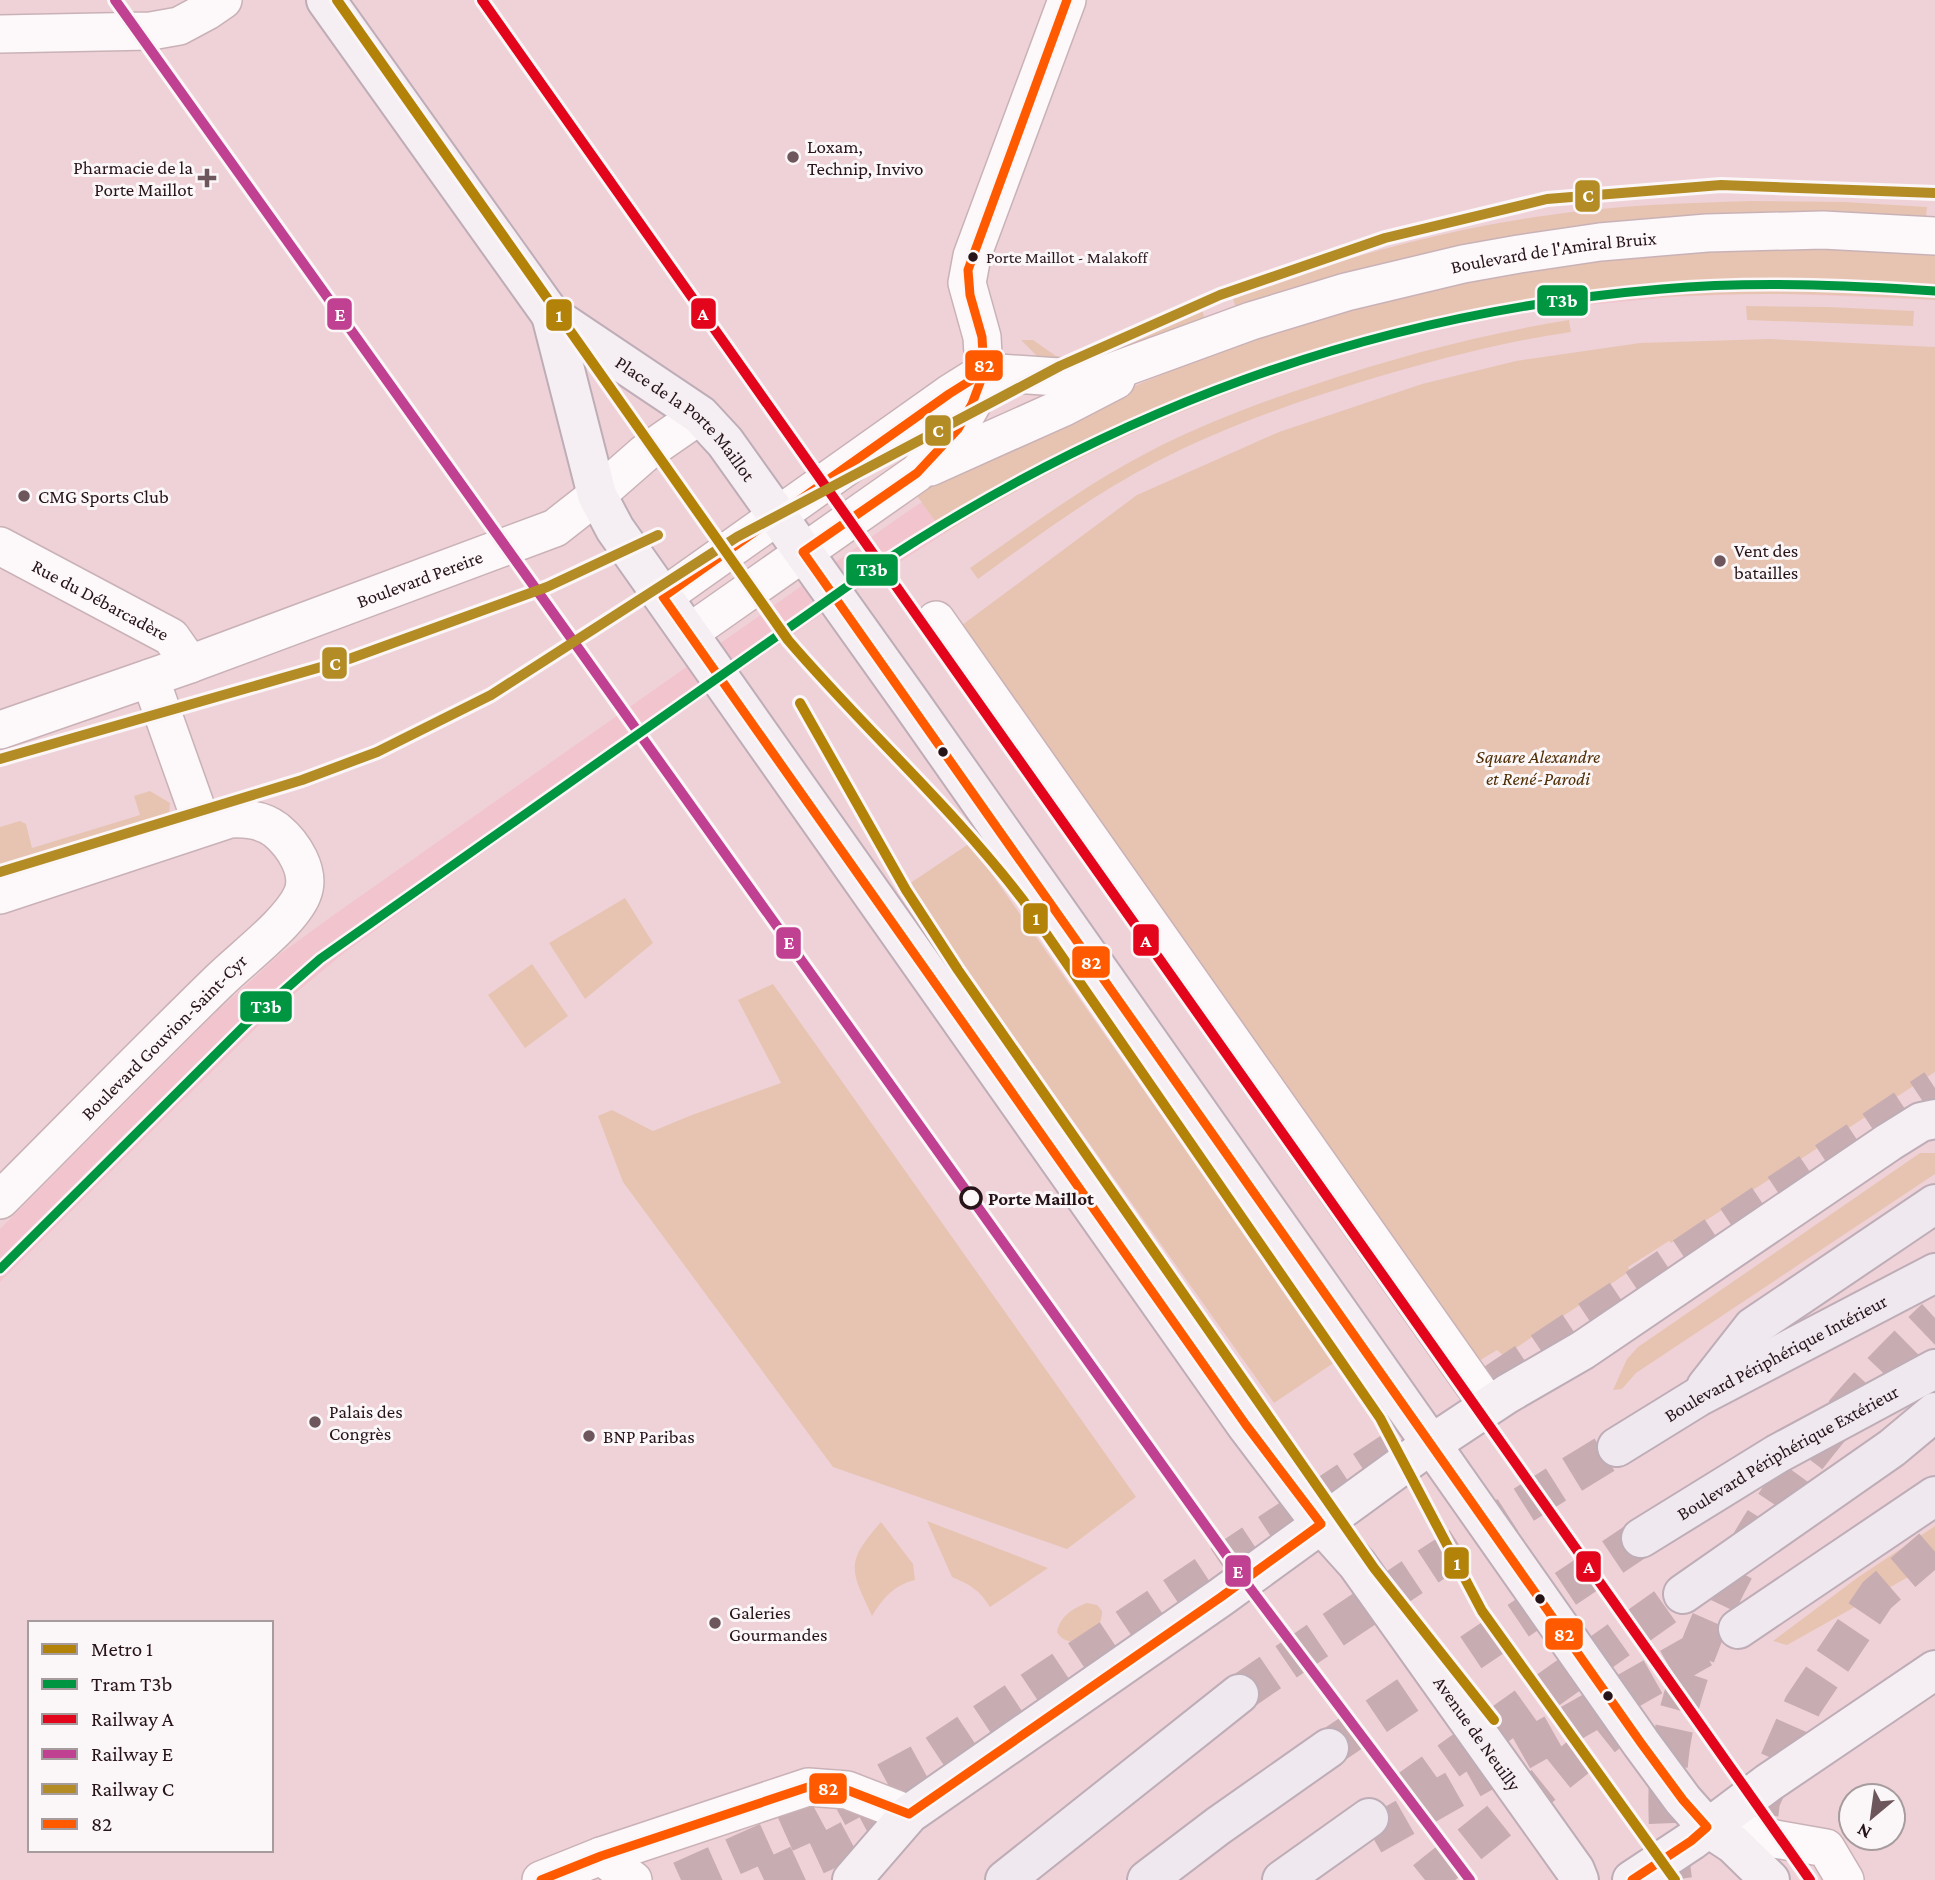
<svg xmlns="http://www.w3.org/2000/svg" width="1935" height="1880" font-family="'Crimson Pro',serif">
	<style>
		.built { fill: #f2c4ce }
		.green { fill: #e7c4b1 }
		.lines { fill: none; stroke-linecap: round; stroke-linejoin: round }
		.major-tunnel { stroke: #c7acb2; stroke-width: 38; stroke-dasharray: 38 19; stroke-linecap: butt }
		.highway-tunnel { stroke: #c7acb2; stroke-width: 38; stroke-dasharray: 38 19; stroke-linecap: butt }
		.minor-casing { stroke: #c9b2b7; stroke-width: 40 }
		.major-casing { stroke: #beadb6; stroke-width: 42 }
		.highway-casing { stroke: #beadb6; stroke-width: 42 }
		.minor { stroke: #fdf8f9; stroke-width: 37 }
		.major { stroke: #f5eff3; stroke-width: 38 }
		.highway { stroke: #efe8ef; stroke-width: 38 }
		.bus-1-casing { stroke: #fbf6f7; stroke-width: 14 }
		.bus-1 { stroke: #ff5a00; stroke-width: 9 }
		.rail-1-casing { stroke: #fbf6f7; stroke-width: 16 }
		.rail-2-casing { stroke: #fbf6f7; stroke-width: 16 }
		.rail-3-casing { stroke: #fbf6f7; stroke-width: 16 }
		.rail-1 { stroke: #e3051c; stroke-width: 10 }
		.rail-2 { stroke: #c04191; stroke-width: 10 }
		.rail-3 { stroke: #b38c25; stroke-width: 10 }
		.tram-1-casing { stroke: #fbf6f7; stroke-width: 14 }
		.tram-1 { stroke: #009641; stroke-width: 9 }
		.metro-1-casing { stroke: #fbf6f7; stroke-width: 16 }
		.metro-1 { stroke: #b38209; stroke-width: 10 }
		.poi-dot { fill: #6d565c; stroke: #fbf6f7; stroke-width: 2.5 }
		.bus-dot { fill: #271419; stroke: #fbf6f7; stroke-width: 2.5 }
		.stop-dot { fill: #fbf6f7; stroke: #271419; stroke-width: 3.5 }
		.labels { text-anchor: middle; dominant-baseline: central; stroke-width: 6; stroke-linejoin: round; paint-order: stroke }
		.bus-label { font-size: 17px; fill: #271419; stroke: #fbf6f7; text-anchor: start }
		.poi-label { font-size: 19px; fill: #271419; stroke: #fbf6f7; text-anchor: start }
		.street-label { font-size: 19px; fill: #271419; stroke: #fbf6f7 }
		.park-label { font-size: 19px; font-style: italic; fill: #502e05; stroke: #fbf6f7 }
		.stop-label { font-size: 19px; font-weight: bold; fill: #271419; stroke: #fbf6f7; text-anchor: start }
		.line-badge { stroke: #fbf6f7; stroke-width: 2.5 }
		.badge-label { font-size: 19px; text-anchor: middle; font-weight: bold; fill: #fff }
	</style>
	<rect width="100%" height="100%" fill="#efd2d8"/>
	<!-- built -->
	<path class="built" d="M1546,273l389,27 -169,-7 -93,4 -108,10 -64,10 -100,22 -99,28 -82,29 -75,30 -82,39 -85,47 -114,73 -247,172 -273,196 -74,61 -270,268v-53l212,-213 68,-62 55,-40 579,-407 57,-34z"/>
	<!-- green -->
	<g class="green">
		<path d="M1752,201l93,1 82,5 -1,10 -690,91 -3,-9 2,-11 8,-6 4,10c99,-35 199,-63 303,-77 67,-10 135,-12 202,-14z"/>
		<path d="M1786,247l149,6v47c-86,-6 -172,-8 -259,-4 -259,15 -511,102 -732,237l-29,-40c50,-31 103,-54 156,-79 131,-60 268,-109 410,-137 100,-19 203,-24 305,-30z"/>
		<path d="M1746,306l82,1 86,4 -1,15 -166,-6z"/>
		<path d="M1201,307l4,12 -109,45 -48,-2 -12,-7 -15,-15h12l23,16 25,2z"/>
		<path d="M1569,320l2,12c-71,10 -139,29 -207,49 -71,22 -143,47 -208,81 -64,33 -121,76 -178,117l-8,-11c52,-36 104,-75 160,-106 59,-33 122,-57 186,-78 83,-28 167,-50 253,-64z"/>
		<path d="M1769,339l166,8v725l-264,171 -2,-2 -41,26 2,4 -126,85 -7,-6 -23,14 -516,-736 179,-133 142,-63 143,-48 94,-23 124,-18z"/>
		<path d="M150,791l20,12 -1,11 -169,55v-42l20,-6 6,3 6,24 108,-33 -6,-19z"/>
		<path d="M970,843l365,519 -61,41 -368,-517z"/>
		<path d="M625,898l28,45 -68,56 -36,-56z"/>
		<path d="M532,964l36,52 -43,32 -37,-53z"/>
		<path d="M773,984l363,513 -69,52 -234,-82 -210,-285 -25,-66 14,-6 41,21 39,-16 89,-32 -43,-83z"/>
		<path d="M1920,1153h15v21l-299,199 -14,16 -9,1 14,-31 11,-12z"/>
		<path d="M927,1521l121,47 -58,39c-10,-16 -20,-23 -38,-30z"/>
		<path d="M881,1522l32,42 2,16c-21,5 -32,18 -43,36 -22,-47 -27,-53 9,-94z"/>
		<path d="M1935,1526v36l-148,83 -14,-4 84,-63z"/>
		<path d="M1087,1603l10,2 5,6c2,21 -32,44 -45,21 3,-16 16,-24 30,-29z"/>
	</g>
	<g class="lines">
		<!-- major-tunnel -->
		<g class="major-tunnel">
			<path d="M1494,1383l441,-295"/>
			<path d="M681,1880l132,-59 118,-64 464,-308"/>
			<path d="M764,1880l65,-30 86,-46"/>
		</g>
		<!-- highway-tunnel -->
		<g class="highway-tunnel">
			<path d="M1239,1694c124,-85 249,-169 378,-247"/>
			<path d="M1329,1748l312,-210"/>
			<path d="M1402,1794l281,-200"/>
			<path d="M1372,1836l337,-191"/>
			<path d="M1753,1871l8,-70 42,-96 74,-110 58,-50"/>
			<path d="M1425,1880l222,-178"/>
			<path d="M1673,1880c-7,-48 -9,-112 3,-159 39,-158 142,-294 259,-403"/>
		</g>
		<!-- minor casing -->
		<g class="minor-casing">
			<g id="minor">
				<path d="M0,34l151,-3 28,-5 28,-15 16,-11"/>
				<path d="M930,467l134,-60 52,-27"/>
				<path id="s1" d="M0,546l171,91 19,27"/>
				<path id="s2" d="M663,597l286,-203 35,-22 89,6 33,-4 145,-53 95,-29 117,-28 56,-10 81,-12 107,-9 116,-3 112,6"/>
				<path d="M936,620l552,785"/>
				<path d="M689,633l228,-160 41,-44 14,-25 12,-32 -2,-35 -15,-54 5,-27 95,-256"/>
				<path d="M150,678l53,149"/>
				<path id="s3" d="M0,730l190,-66 365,-136 42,-33 48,-42 55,-38"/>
				<path d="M0,895l230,-76c16,-1 33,1 46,11 17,14 36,42 26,65 -12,28 -61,64 -84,87 -74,72 -145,145 -218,218"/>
				<path d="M1707,1827l119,21 19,32"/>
				<path d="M601,1856l32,24"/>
				<path d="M541,1880l60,-24 207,-69 39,3 62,24"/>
			</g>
		</g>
		<!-- major casing -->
		<g class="major-casing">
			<g id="major">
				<path id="s4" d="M326,0l225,315 149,100 25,27 186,261 730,1040 42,57 24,27 26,17 37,36"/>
				<path id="s5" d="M551,315l46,180 18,34 631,896 75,99 36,40 218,306 4,10"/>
				<path d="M852,1880l57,-66 312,-217 209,-152 77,-51 76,-44 306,-208 32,-20 14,-3"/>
				<path d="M1632,1880l59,-39 77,-58 167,-113"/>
			</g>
		</g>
		<!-- highway casing -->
		<g class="highway-casing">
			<g id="highway">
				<path d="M1706,1387l47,-60 182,-123"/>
				<path id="s6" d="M1617,1447l81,-50 237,-124"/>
				<path id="s7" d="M1641,1538l136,-84 158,-85"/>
				<path d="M1683,1594l209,-146 43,-36"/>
				<path d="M1738,1629l197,-133"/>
				<path d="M1005,1880l234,-186"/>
				<path d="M1147,1880l71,-54 111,-78"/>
				<path d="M1282,1880l87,-62"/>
			</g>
		</g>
		<!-- minor -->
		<use href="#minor" class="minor"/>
		<!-- major -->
		<use href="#major" class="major"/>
		<!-- highway -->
		<use href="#highway" class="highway"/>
		<!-- bus-1 casing -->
		<g class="bus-1-casing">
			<g id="bus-1">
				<path d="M1067,0l-99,270 2,25 12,42 2,35 -12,32 -14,25 -41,44 -114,79 838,1191 42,57 24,27 -16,14 -59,39"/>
				<path d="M541,1880l60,-24 207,-69 39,3 62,24 312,-217 100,-73 -75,-99 -583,-828 286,-203 35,-22"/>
			</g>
		</g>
		<!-- bus-1 -->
		<use href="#bus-1" class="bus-1"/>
		<!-- rail-1 casing -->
		<g class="rail-1-casing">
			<path id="rail-1" d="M482,0l1328,1880"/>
		</g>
		<!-- rail-2 casing -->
		<g class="rail-2-casing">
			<path id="rail-2" d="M115,0l1135,1588 220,292"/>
		</g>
		<!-- rail-3 casing -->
		<g class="rail-3-casing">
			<g id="rail-3">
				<path d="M0,759l349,-100 198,-72 111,-52"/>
				<path d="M0,872l302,-92 75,-28 114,-57 246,-158 323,-171 160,-71 165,-57 162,-39 174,-14 214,8"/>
			</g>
		</g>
		<!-- rail-1 -->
		<use href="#rail-1" class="rail-1"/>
		<!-- rail-2 -->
		<use href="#rail-2" class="rail-2"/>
		<!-- rail-3 -->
		<use href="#rail-3" class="rail-3"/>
		<!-- tram-1 casing -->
		<g class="tram-1-casing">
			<path id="tram-1" d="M0,1269l246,-245 74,-65 542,-383c245,-165 504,-262 800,-287 91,-8 182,-4 273,2"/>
		</g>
		<!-- tram-1 -->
		<use href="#tram-1" class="tram-1"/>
		<!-- metro-1 casing -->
		<g class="metro-1-casing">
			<g id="metro-1">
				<path d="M337,0l451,640c76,89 164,167 235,260l357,518 102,193 193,269"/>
				<path d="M800,703l106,187 52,80 416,598 120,152"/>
			</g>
		</g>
		<!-- metro-1 -->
		<use href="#metro-1" class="metro-1"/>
	</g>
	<!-- markers -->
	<g class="poi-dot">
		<circle cx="793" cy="157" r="7"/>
		<path d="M203.5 167.5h7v7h7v7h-7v7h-7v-7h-7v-7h7z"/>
		<circle cx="24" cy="496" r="7"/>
		<circle cx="1720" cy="561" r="7"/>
		<circle cx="315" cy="1422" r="7"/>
		<circle cx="589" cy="1436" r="7"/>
		<circle cx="715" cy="1623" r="7"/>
	</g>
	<g class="bus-dot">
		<circle cx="973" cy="257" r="6"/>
		<circle cx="943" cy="752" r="6"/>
		<circle cx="1540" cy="1599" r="6"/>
		<circle cx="1608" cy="1696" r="6"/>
	</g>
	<circle class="stop-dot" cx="971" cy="1198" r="10"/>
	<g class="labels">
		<!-- bus labels -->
		<g class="bus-label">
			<text x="986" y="257">Porte Maillot - Malakoff</text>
		</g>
		<!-- poi labels -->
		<g class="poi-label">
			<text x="807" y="146">Loxam,<tspan x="807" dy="22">Technip, Invivo</tspan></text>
			<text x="193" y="167" text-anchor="end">Pharmacie de la<tspan x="193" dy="22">Porte Maillot</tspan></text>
			<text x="38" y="496">CMG Sports Club</text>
			<text x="1734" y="550">Vent des<tspan x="1734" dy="22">batailles</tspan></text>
			<text x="329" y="1411">Palais des<tspan x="329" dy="22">Congrès</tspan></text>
			<text x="603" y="1436">BNP Paribas</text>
			<text x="729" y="1612">Galeries<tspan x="729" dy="22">Gourmandes</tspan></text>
		</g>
		<!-- street labels -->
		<g class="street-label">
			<text stroke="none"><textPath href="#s2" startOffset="980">Boulevard de l'Amiral Bruix</textPath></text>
			<text stroke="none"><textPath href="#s4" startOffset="558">Place de la Porte Maillot</textPath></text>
			<text stroke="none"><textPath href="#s3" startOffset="446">Boulevard Pereire</textPath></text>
			<text stroke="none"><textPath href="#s1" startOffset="114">Rue du Débarcadère</textPath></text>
			<text transform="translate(164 1037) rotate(-45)">Boulevard Gouvion-Saint-Cyr</text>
			<text stroke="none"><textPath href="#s6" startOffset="182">Boulevard Périphérique Intérieur</textPath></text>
			<text stroke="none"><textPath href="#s7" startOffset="170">Boulevard Périphérique Extérieur</textPath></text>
			<text stroke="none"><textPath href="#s5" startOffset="1706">Avenue de Neuilly</textPath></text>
		</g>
		<!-- park labels -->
		<g class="park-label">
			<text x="1538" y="756">Square Alexandre<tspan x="1538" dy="22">et René-Parodi</tspan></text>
		</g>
		<!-- stop labels -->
		<g class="stop-label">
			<text x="988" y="1198">Porte Maillot</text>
		</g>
	</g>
	<g class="line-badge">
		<rect x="1574" y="179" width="27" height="34" rx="7" fill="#b38c25"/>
		<rect x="1536" y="284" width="53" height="33" rx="7" fill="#009641"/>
		<rect x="690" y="297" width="27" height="33" rx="7" fill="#e3051c"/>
		<rect x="326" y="297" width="27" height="34" rx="7" fill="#c04191"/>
		<rect x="545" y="298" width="28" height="34" rx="7" fill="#b38209"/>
		<rect x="964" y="349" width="40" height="33" rx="7" fill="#ff5a00"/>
		<rect x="924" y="414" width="28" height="33" rx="7" fill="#b38c25"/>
		<rect x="845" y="553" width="54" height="34" rx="7" fill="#009641"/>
		<rect x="321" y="646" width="27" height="34" rx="7" fill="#b38c25"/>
		<rect x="1022" y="902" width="27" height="33" rx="7" fill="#b38209"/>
		<rect x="1132" y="923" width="28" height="34" rx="7" fill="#e3051c"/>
		<rect x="775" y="926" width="27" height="34" rx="7" fill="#c04191"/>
		<rect x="1071" y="945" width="40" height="34" rx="7" fill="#ff5a00"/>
		<rect x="239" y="990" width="54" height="33" rx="7" fill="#009641"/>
		<rect x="1443" y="1546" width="27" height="34" rx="7" fill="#b38209"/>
		<rect x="1575" y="1550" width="27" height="33" rx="7" fill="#e3051c"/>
		<rect x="1224" y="1554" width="28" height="34" rx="7" fill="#c04191"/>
		<rect x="1544" y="1617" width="40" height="34" rx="7" fill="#ff5a00"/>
		<rect x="808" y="1772" width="40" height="33" rx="7" fill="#ff5a00"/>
	</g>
	<g class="badge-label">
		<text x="1588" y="202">C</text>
		<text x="1562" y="307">T3b</text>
		<text x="703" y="320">A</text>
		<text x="340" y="321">E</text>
		<text x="559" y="322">1</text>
		<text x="984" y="372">82</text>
		<text x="938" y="437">C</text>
		<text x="872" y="576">T3b</text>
		<text x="335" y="670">C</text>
		<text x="1036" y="925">1</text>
		<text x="1146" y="947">A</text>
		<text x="789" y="949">E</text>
		<text x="1091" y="969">82</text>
		<text x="266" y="1013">T3b</text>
		<text x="1457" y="1570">1</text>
		<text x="1589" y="1573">A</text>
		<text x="1238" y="1578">E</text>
		<text x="1564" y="1641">82</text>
		<text x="828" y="1795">82</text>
	</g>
	<!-- legend -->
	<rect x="28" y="1621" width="245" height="231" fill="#fbf6f7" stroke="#a69c9e" stroke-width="2"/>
	<rect x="42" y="1644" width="35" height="10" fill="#b38209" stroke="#a69c9e" stroke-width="2"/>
	<text x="91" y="1656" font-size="21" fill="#271419">Metro 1</text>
	<rect x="42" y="1679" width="35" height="10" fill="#009641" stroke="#a69c9e" stroke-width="2"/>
	<text x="91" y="1691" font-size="21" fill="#271419">Tram T3b</text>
	<rect x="42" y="1714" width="35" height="10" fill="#e3051c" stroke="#a69c9e" stroke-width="2"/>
	<text x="91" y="1726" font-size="21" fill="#271419">Railway A</text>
	<rect x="42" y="1749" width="35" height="10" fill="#c04191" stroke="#a69c9e" stroke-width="2"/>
	<text x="91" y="1761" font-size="21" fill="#271419">Railway E</text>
	<rect x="42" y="1784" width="35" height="10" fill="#b38c25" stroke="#a69c9e" stroke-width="2"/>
	<text x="91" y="1796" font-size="21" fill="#271419">Railway C</text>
	<rect x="42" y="1819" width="35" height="10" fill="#ff5a00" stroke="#a69c9e" stroke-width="2"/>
	<text x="91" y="1831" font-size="21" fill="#271419">82</text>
	<!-- north arrow -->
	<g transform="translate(1872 1817) rotate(209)"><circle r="33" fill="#fbf6f7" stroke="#a69c9e" stroke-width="2"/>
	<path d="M0-5L12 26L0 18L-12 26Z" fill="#6d565c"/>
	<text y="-10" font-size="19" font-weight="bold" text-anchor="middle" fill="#271419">N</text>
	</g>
</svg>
